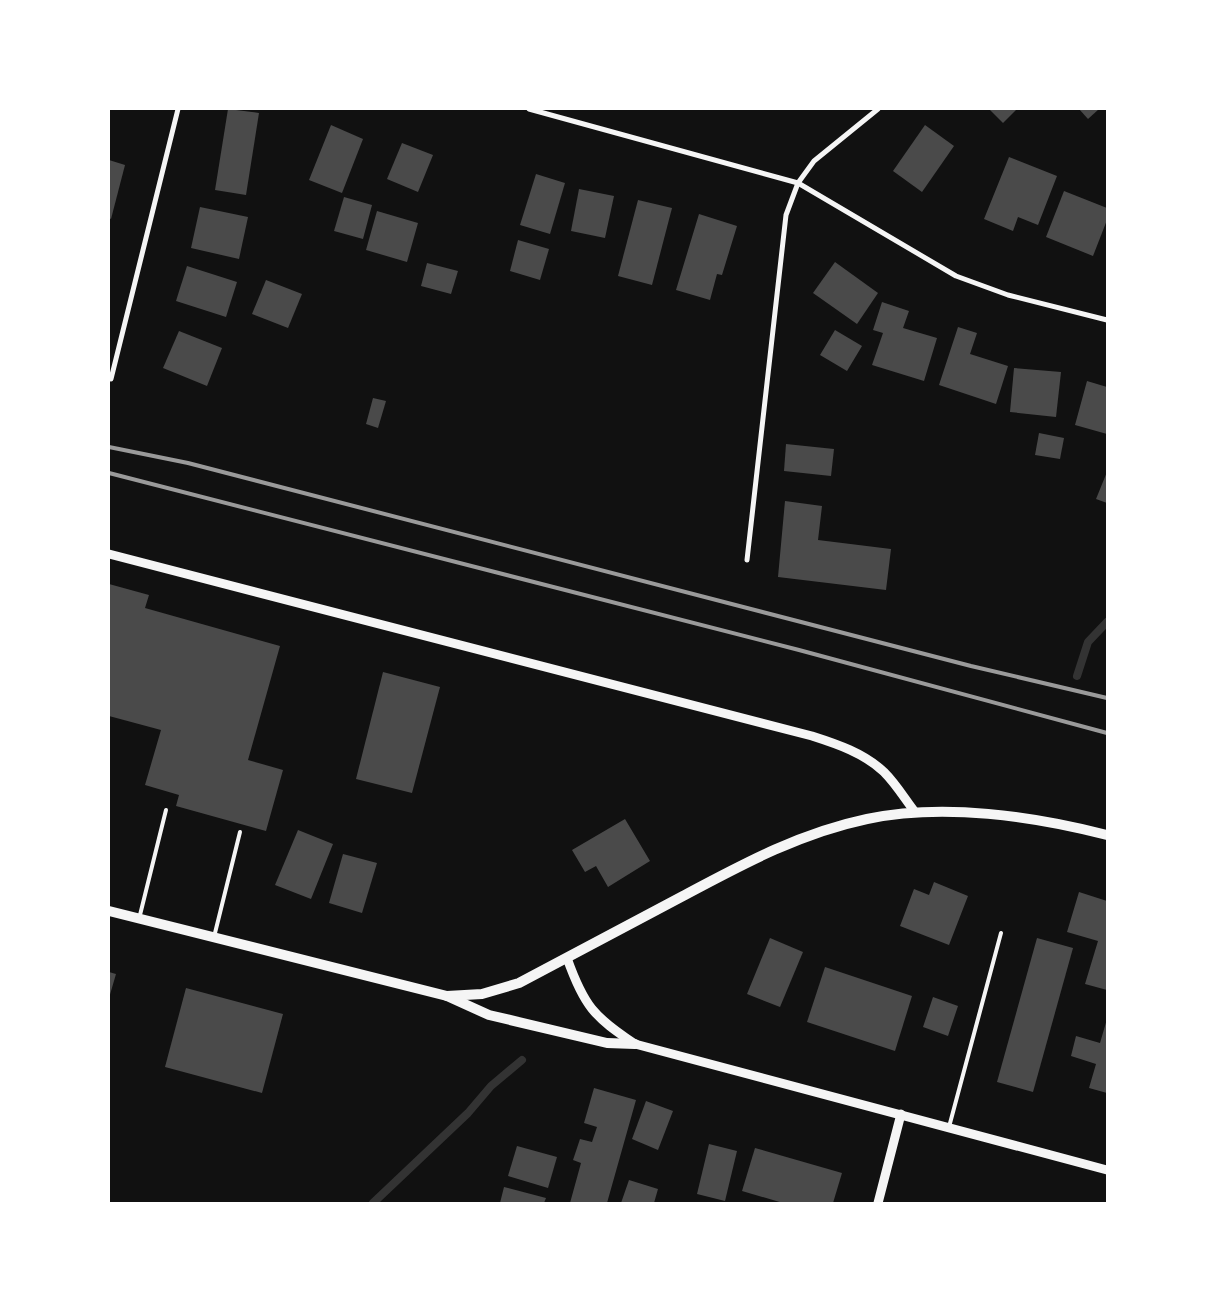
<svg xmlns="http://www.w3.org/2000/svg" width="1216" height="1312" font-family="'Titillium Web',sans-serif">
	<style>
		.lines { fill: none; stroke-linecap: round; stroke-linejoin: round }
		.stream { stroke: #333; stroke-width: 8 }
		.building { fill: #4a4a4a }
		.service { stroke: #f5f5f5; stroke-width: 4 }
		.minor { stroke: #f5f5f5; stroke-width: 5 }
		.tertiary { stroke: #f5f5f5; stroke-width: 9 }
		.secondary { stroke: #f5f5f5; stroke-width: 10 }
		.rail { stroke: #9a9a9a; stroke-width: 4 }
	</style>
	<rect width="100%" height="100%" fill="#111"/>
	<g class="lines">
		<!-- stream -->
		<g class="stream">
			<path d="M1077,676l11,-34 19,-20"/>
			<path d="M373,1203l95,-90 23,-27 31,-26"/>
		</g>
	</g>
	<!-- building -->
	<g class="building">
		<path d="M228,109l31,4 -13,82 -31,-5z"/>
		<path d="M989,109h28l-14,14z"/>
		<path d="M1079,109h20l-11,10z"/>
		<path d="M331,125l32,14 -21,54 -33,-13z"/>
		<path d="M925,125l29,21 -32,46 -29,-21z"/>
		<path d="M402,143l31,12 -15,37 -31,-13z"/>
		<path d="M1009,157l48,19 -19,49 -20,-8 -5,14 -29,-12z"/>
		<path d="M109,160l16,5 -14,54 -2,-1z"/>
		<path d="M536,174l29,9 -15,51 -30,-9z"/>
		<path d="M579,189l35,7 -9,42 -34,-7z"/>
		<path d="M1064,191l43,17v12l-14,36 -47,-19z"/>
		<path d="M344,197l28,8 -9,34 -29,-8z"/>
		<path d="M638,200l34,8 -20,77 -34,-9z"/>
		<path d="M200,207l48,10 -9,42 -48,-11z"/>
		<path d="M377,211l41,12 -11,39 -41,-12z"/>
		<path d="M699,214l38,12 -15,49 -5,-1 -7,26 -34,-10z"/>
		<path d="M518,240l31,9 -9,31 -30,-9z"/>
		<path d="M835,262l43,31 -21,31 -44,-31z"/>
		<path d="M427,263l31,8 -7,23 -30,-8z"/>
		<path d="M187,266l50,16 -11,35 -50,-16z"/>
		<path d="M266,280l36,14 -14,34 -36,-14z"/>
		<path d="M882,302l27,9 -6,17 34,10 -13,43 -52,-16 11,-32 -10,-3z"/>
		<path d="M958,327l19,6 -7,21 38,12 -12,38 -57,-19z"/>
		<path d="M835,330l27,16 -15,25 -27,-16z"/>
		<path d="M179,331l43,17 -15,38 -44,-18z"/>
		<path d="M1014,368l47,4 -5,45 -46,-5z"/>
		<path d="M1087,381l20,6v47l-32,-9z"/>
		<path d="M373,398l13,3 -8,27 -12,-4z"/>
		<path d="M1039,433l25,5 -4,21 -25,-4z"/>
		<path d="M786,444l48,5 -3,27 -47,-5z"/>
		<path d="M1107,472v31l-11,-4z"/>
		<path d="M785,501l37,5 -4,34 73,9 -5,41 -108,-13z"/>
		<path d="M109,584l40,11 -4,13 135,38 -32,114 35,10 -17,61 -90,-25 3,-11 -34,-10 16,-55 -52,-14z"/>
		<path d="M383,672l57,15 -28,106 -56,-14z"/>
		<path d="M625,819l25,42 -42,26 -12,-21 -11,6 -13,-22z"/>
		<path d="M298,830l35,14 -22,55 -36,-14z"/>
		<path d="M343,854l34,9 -15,50 -33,-10z"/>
		<path d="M934,882l34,14 -19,49 -49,-19 14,-37 15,6z"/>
		<path d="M1079,892l28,9v89l-22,-6 13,-43 -31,-9z"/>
		<path d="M770,938l33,14 -23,55 -33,-13z"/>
		<path d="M1037,938l36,10 -40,144 -36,-10z"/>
		<path d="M825,967l87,29 -17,55 -88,-29z"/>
		<path d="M109,972l7,2 -7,24z"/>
		<path d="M186,988l97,26 -21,79 -97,-26z"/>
		<path d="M933,997l25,9 -10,30 -25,-9z"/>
		<path d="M1107,1019v74l-18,-5 7,-24 -25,-8 5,-20 24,7z"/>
		<path d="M594,1088l42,12 -29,103h-37l11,-40 -8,-3 7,-21 12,3 5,-15 -13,-4z"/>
		<path d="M646,1101l27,10 -15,39 -26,-11z"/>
		<path d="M709,1144l28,7 -12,50 -28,-7z"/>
		<path d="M517,1146l40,11 -9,31 -40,-12z"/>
		<path d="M755,1148l87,25 -9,30h-50l-41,-12z"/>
		<path d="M629,1180l29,9 -4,14h-33z"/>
		<path d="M504,1187l42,11 -2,5h-44z"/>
	</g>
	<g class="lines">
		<!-- service -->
		<g class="service">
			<path d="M139,919l27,-109"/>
			<path d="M214,937l26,-105"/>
			<path d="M949,1127l52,-194"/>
		</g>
		<!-- minor -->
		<g class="minor">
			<path d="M529,109l269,74 158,93 52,19 99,25"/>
			<path d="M111,379l67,-270"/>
			<path d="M747,560l39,-345 12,-32 16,-22 64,-52"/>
		</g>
		<!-- tertiary -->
		<g class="tertiary">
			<path d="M109,554l703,182c25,8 52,17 72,36 12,12 21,27 31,40"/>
			<path d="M567,958c17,48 27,59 68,86l472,126"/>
			<path d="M878,1203l23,-89"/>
		</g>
		<!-- secondary -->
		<g class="secondary">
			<path d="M109,911l338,85 42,19 118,28 28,1"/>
			<path d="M447,996l35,-2 37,-11c55,-29 109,-58 164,-87 60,-32 117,-63 184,-77 76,-16 167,-3 240,16"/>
		</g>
		<!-- rail -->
		<g class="rail">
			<path d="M109,447l79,16 783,203 136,32"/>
			<path d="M109,473l690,177 308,83"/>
		</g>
	</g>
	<!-- border -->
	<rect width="1216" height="1312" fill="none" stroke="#ffffff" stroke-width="220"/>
</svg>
